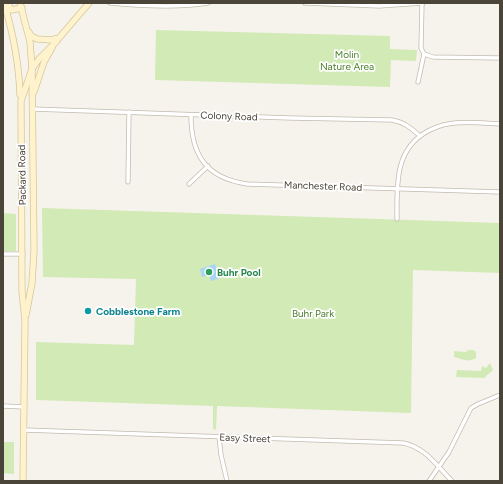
<svg xmlns="http://www.w3.org/2000/svg" width="503" height="484" font-family="Figtree,sans-serif">
	<style>
		.green { fill: #d2eab5 }
		.water { fill: #a9d4f2 }
		.lines { fill: none; stroke-linecap: round; stroke-linejoin: round }
		.minor-casing { stroke: #c2bbae; stroke-width: 5 }
		.secondary-casing { stroke: #d6c79b; stroke-width: 7 }
		.minor { stroke: #fff; stroke-width: 3.5 }
		.secondary { stroke: #fff3cd; stroke-width: 5.5 }
		.leisure-dot { fill: #2e9e5b; stroke: #fff; stroke-width: 1.5 }
		.culture-dot { fill: #0f9aa8; stroke: #fff; stroke-width: 1.5 }
		.labels { text-anchor: middle; dominant-baseline: central; stroke-width: 3.5; stroke-linejoin: round; paint-order: stroke }
		.park-label { font-size: 10px; fill: #4a7f2a; stroke: #fff }
		.street-label { font-size: 10px; fill: #4b4439; stroke: #fff }
		.leisure-label { font-size: 10px; font-weight: bold; fill: #27864d; stroke: #fff; text-anchor: start }
		.culture-label { font-size: 10px; font-weight: bold; fill: #0d838f; stroke: #fff; text-anchor: start }
	</style>
	<rect width="100%" height="100%" fill="#f6f3ec"/>
	<!-- green -->
	<g class="green">
		<path d="M156,30l234,6v13l27,1 -1,11 -25,-1 -1,27 -235,-7z"/>
		<path d="M42,208l458,15v50l-87,-3 -2,143 -194,-7 -1,24 -3,-1v-23l-177,-6v-58l98,3 2,-66 -93,-2z"/>
		<path d="M3,213l13,1v37h-13z"/>
		<path d="M468,350h5l3,2v6c-7,5 -14,1 -22,-1v-6l12,1z"/>
		<path d="M490,363l3,7 -9,8 -28,-1 1,-7 24,1 1,-5 4,2z"/>
		<path d="M3,442h11v32l-11,-1z"/>
	</g>
	<!-- water -->
	<path class="water" d="M215,264l5,14 -9,3 -2,-6 -7,2 -2,-8z"/>
	<g class="lines">
		<!-- minor casing -->
		<g class="minor-casing">
			<g id="minor">
				<path d="M110,3c31,3 68,5 98,0"/>
				<path d="M305,3l74,3 44,-3"/>
				<path d="M422,3l-1,45 3,6 9,3 67,1"/>
				<path d="M418,82l6,-28"/>
				<path d="M32,109l258,9 102,2c12,2 19,8 28,16"/>
				<path d="M191,115c0,40 15,63 56,69l253,8"/>
				<path d="M128,182l1,-70"/>
				<path d="M189,184l19,-18"/>
				<path d="M397,219c0,-33 -3,-70 31,-88 6,-3 13,-6 20,-7 17,-3 35,-1 52,0"/>
				<path d="M3,254h20"/>
				<path d="M3,406l21,1"/>
				<path d="M24,430l379,13c22,4 34,23 49,38"/>
				<path d="M219,437l2,18 6,26"/>
				<path d="M429,481l20,-29 22,-44 7,-4 22,-9"/>
			</g>
		</g>
		<!-- secondary casing -->
		<g class="secondary-casing">
			<g id="secondary">
				<path d="M4,3c9,30 15,60 16,92"/>
				<path d="M8,3l3,7 11,-2"/>
				<path d="M20,3l10,39 2,27 2,182 -2,32 -6,32"/>
				<path d="M29,32l2,4 6,3 14,1 8,-2 30,-35"/>
				<path d="M34,92l10,-30 8,-14"/>
				<path d="M23,481l2,-161 -3,-28 -1,-191 11,-32 7,-10 18,-18"/>
			</g>
		</g>
		<!-- minor -->
		<use href="#minor" class="minor"/>
		<!-- secondary -->
		<use href="#secondary" class="secondary"/>
	</g>
	<!-- markers -->
	<circle class="leisure-dot" cx="209" cy="272" r="4"/>
	<circle class="culture-dot" cx="88" cy="311" r="4"/>
	<g class="labels">
		<!-- park labels -->
		<g class="park-label">
			<text x="347" y="54">Molin<tspan x="347" dy="12">Nature Area</tspan></text>
			<text x="313" y="313">Buhr Park</text>
		</g>
		<!-- street labels -->
		<g class="street-label">
			<text transform="translate(229 116) rotate(2)">Colony Road</text>
			<text transform="translate(22 175) rotate(-91)">Packard Road</text>
			<text transform="translate(323 186) rotate(2)">Manchester Road</text>
			<text transform="translate(245 438) rotate(2)">Easy Street</text>
		</g>
		<!-- leisure labels -->
		<g class="leisure-label">
			<text x="217" y="272">Buhr Pool</text>
		</g>
		<!-- culture labels -->
		<g class="culture-label">
			<text x="96" y="311">Cobblestone Farm</text>
		</g>
	</g>
	<!-- border -->
	<rect width="503" height="484" fill="none" stroke="#4b4439" stroke-width="8"/>
</svg>
